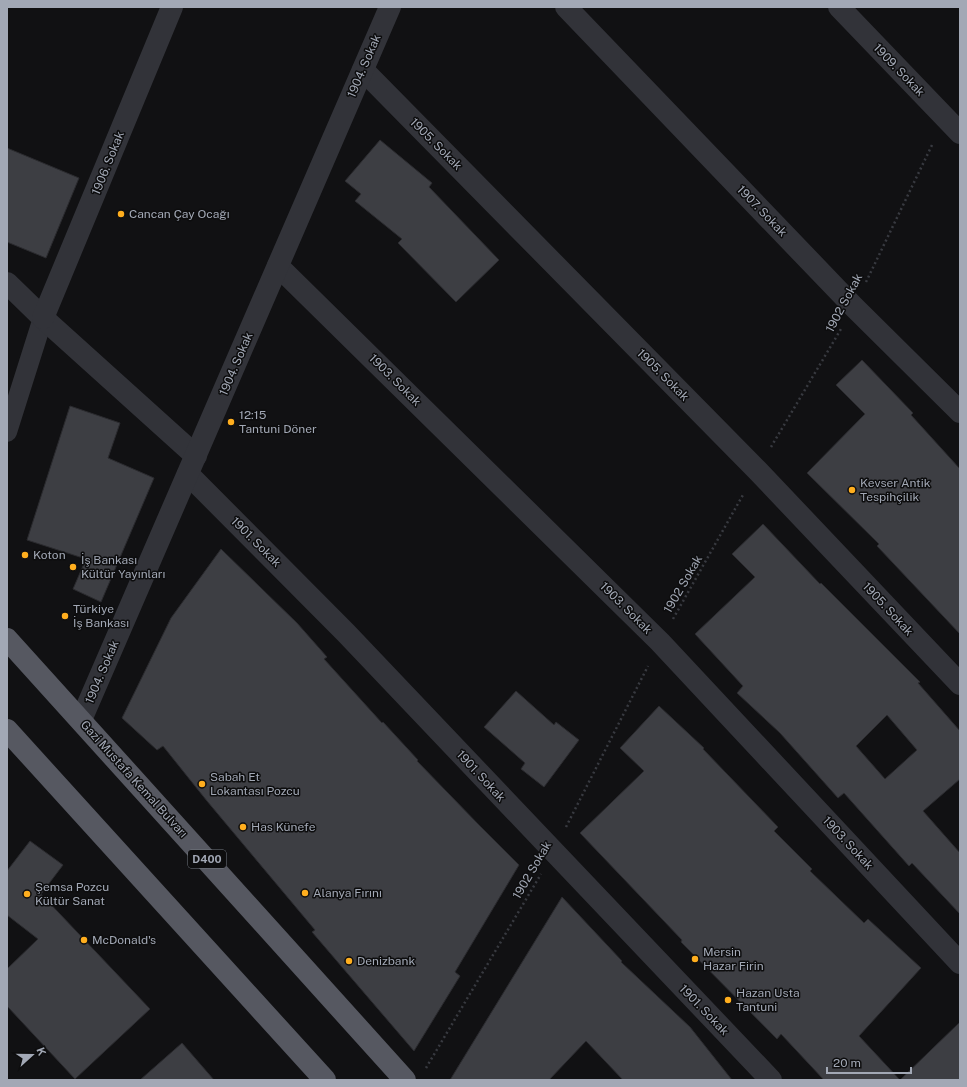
<svg xmlns="http://www.w3.org/2000/svg" width="967" height="1087" font-family="'Public Sans',sans-serif">
	<style>
		.building { fill: #3d3e43; stroke: #2b2b2f; fill-rule: evenodd }
		.lines { fill: none; stroke-linecap: round; stroke-linejoin: round }
		.path { stroke: #383a40; stroke-width: 2.5; stroke-dasharray: 2 3; stroke-linecap: butt }
		.pedestrian { stroke: #323339; stroke-width: 20 }
		.minor { stroke: #323339; stroke-width: 22 }
		.trunk { stroke: #565861; stroke-width: 22 }
		.poi-dot { fill: #ffae1e; stroke: #0d0d0e; stroke-width: 1.5 }
		.labels { text-anchor: middle; dominant-baseline: central; stroke-width: 3; stroke-linejoin: round; paint-order: stroke }
		.shield { fill: #0d0d0e; stroke: #757a83; stroke-width: 1 }
		.shield-label { font-size: 11px; font-weight: bold; fill: #a2a8b5 }
		.street-label { font-size: 12px; fill: #a2a8b5; stroke: #0d0d0e }
		.poi-label { font-size: 12px; fill: #a2a8b5; stroke: #0d0d0e; text-anchor: start }
	</style>
	<rect width="100%" height="100%" fill="#111113"/>
	<!-- building -->
	<g class="building">
		<path d="M380,140l52,43 -3,4 70,73 -43,42 -58,-59 4,-4 -47,-38 6,-7 -16,-13z"/>
		<path d="M7,148l72,30 -33,80 -39,-16z"/>
		<path d="M862,360l51,53 -2,2 49,54v165l-83,-88 2,-2 -72,-71 58,-59 -29,-29z"/>
		<path d="M70,406l50,17 -12,35 46,20 -53,124 -28,-13 13,-30 -59,-19z"/>
		<path d="M763,524l57,60 1,-1 99,99 -2,1 42,48v48l-37,32 37,42v61l-48,-51 -3,3 -65,-73 -6,5 -58,-65 -43,-40 6,-7 -48,-52 60,-57 -23,-23zM887,715l30,35 -32,29 -29,-33z"/>
		<path d="M221,549l76,74 30,34 -3,2 58,64 1,-1 35,38 -1,1 64,66 38,38 -64,107 5,4 -46,75 -102,-119 3,-2 -108,-129 -44,-55 -6,4 -35,-32 49,-100z"/>
		<path d="M516,691l38,34 2,-3 23,18 -35,47 -23,-18 4,-6 -41,-36z"/>
		<path d="M659,706l45,42 -1,1 75,78 -4,4 38,38 -2,2 54,52 4,-4 53,49 -62,68 41,44 60,-58v58h-136l-43,-46 -4,5 -96,-97 1,-2 -102,-107 64,-62 -24,-23z"/>
		<path d="M30,841l33,24 -22,29 109,115 -75,70 -68,-73v-37l31,-30 -31,-24v-44z"/>
		<path d="M562,897l60,64 -1,1 69,65 42,53h-109l-37,-39 -37,39h-99z"/>
		<path d="M182,1043l32,37h-74z"/>
	</g>
	<g class="lines">
		<!-- path -->
		<g class="path">
			<path d="M866,282l67,-139"/>
			<path d="M771,447l70,-118"/>
			<path d="M673,619l71,-126"/>
			<path d="M566,827l82,-161"/>
			<path d="M426,1068l115,-194"/>
		</g>
		<!-- pedestrian -->
		<path class="pedestrian" d="M7,432l36,-114"/>
		<!-- minor -->
		<g class="minor">
			<path d="M566,7l288,300 106,105"/>
			<path d="M839,7l121,126"/>
			<path d="M363,70l394,400 203,214"/>
			<path d="M278,266l382,376 300,321"/>
			<path d="M7,283l36,35 153,138"/>
			<path d="M43,318l129,-311"/>
			<path d="M188,474l158,159 425,447"/>
			<path d="M81,720l309,-713"/>
		</g>
		<!-- trunk -->
		<g class="trunk">
			<path d="M7,639l398,441"/>
			<path d="M7,730l318,350"/>
		</g>
	</g>
	<!-- markers -->
	<g class="poi-dot">
		<circle cx="121" cy="214" r="4"/>
		<circle cx="231" cy="422" r="4"/>
		<circle cx="852" cy="490" r="4"/>
		<circle cx="25" cy="555" r="4"/>
		<circle cx="73" cy="567" r="4"/>
		<circle cx="65" cy="616" r="4"/>
		<circle cx="202" cy="784" r="4"/>
		<circle cx="243" cy="827" r="4"/>
		<circle cx="305" cy="893" r="4"/>
		<circle cx="27" cy="894" r="4"/>
		<circle cx="84" cy="940" r="4"/>
		<circle cx="695" cy="959" r="4"/>
		<circle cx="349" cy="961" r="4"/>
		<circle cx="728" cy="1000" r="4"/>
	</g>
	<g class="labels">
		<!-- shield labels -->
		<rect class="shield" x="188" y="850" width="38" height="18" rx="3"/>
		<g class="shield-label">
			<text x="207" y="859">D400</text>
		</g>
		<!-- street labels -->
		<g class="street-label">
			<text transform="translate(364 66) rotate(-67)">1904. Sokak</text>
			<text transform="translate(899 70) rotate(46)">1909. Sokak</text>
			<text transform="translate(436 144) rotate(45)">1905. Sokak</text>
			<text transform="translate(108 163) rotate(-68)">1906. Sokak</text>
			<text transform="translate(762 211) rotate(46)">1907. Sokak</text>
			<text transform="translate(844 303) rotate(-62)">1902 Sokak</text>
			<text transform="translate(236 364) rotate(-67)">1904. Sokak</text>
			<text transform="translate(663 375) rotate(45)">1905. Sokak</text>
			<text transform="translate(395 380) rotate(45)">1903. Sokak</text>
			<text transform="translate(256 542) rotate(45)">1901. Sokak</text>
			<text transform="translate(683 584) rotate(-60)">1902 Sokak</text>
			<text transform="translate(626 608) rotate(45)">1903. Sokak</text>
			<text transform="translate(888 609) rotate(47)">1905. Sokak</text>
			<text transform="translate(102 672) rotate(-67)">1904. Sokak</text>
			<text transform="translate(481 776) rotate(47)">1901. Sokak</text>
			<text transform="translate(134 779) rotate(48)">Gazi Mustafa Kemal Bulvarı</text>
			<text transform="translate(848 843) rotate(47)">1903. Sokak</text>
			<text transform="translate(532 870) rotate(-60)">1902 Sokak</text>
			<text transform="translate(704 1010) rotate(46)">1901. Sokak</text>
		</g>
		<!-- poi labels -->
		<g class="poi-label">
			<text x="129" y="214">Cancan Çay Ocağı</text>
			<text x="239" y="415">12:15<tspan x="239" dy="14">Tantuni Döner</tspan></text>
			<text x="860" y="483">Kevser Antik<tspan x="860" dy="14">Tespihçilik</tspan></text>
			<text x="33" y="555">Koton</text>
			<text x="81" y="560">İş Bankası<tspan x="81" dy="14">Kültür Yayınları</tspan></text>
			<text x="73" y="609">Türkiye<tspan x="73" dy="14">İş Bankası</tspan></text>
			<text x="210" y="777">Sabah Et<tspan x="210" dy="14">Lokantası Pozcu</tspan></text>
			<text x="251" y="827">Has Künefe</text>
			<text x="35" y="887">Şemsa Pozcu<tspan x="35" dy="14">Kültür Sanat</tspan></text>
			<text x="313" y="893">Alanya Fırını</text>
			<text x="92" y="940">McDonald's</text>
			<text x="703" y="952">Mersin<tspan x="703" dy="14">Hazar Firin</tspan></text>
			<text x="357" y="961">Denizbank</text>
			<text x="736" y="993">Hazan Usta<tspan x="736" dy="14">Tantuni</tspan></text>
		</g>
	</g>
	<!-- border -->
	<rect width="967" height="1087" fill="none" stroke="#a2a8b5" stroke-width="16"/>
	<!-- north arrow -->
	<g transform="translate(32 1055) rotate(69)" stroke="#0d0d0e" stroke-width="3" paint-order="stroke">
	<path d="M0-3L7 15L0 10L-7 15Z" fill="#a2a8b5"/>
	<text y="-6" font-size="11" font-weight="bold" text-anchor="middle" fill="#a2a8b5">K</text>
	</g>
	<!-- scale -->
	<path d="M827 1067v6h84v-6" fill="none" stroke="#a2a8b5" stroke-width="2"/>
	<text x="833" y="1067" font-size="12" fill="#a2a8b5" stroke="#0d0d0e" stroke-width="3" paint-order="stroke">20 m</text>
</svg>
